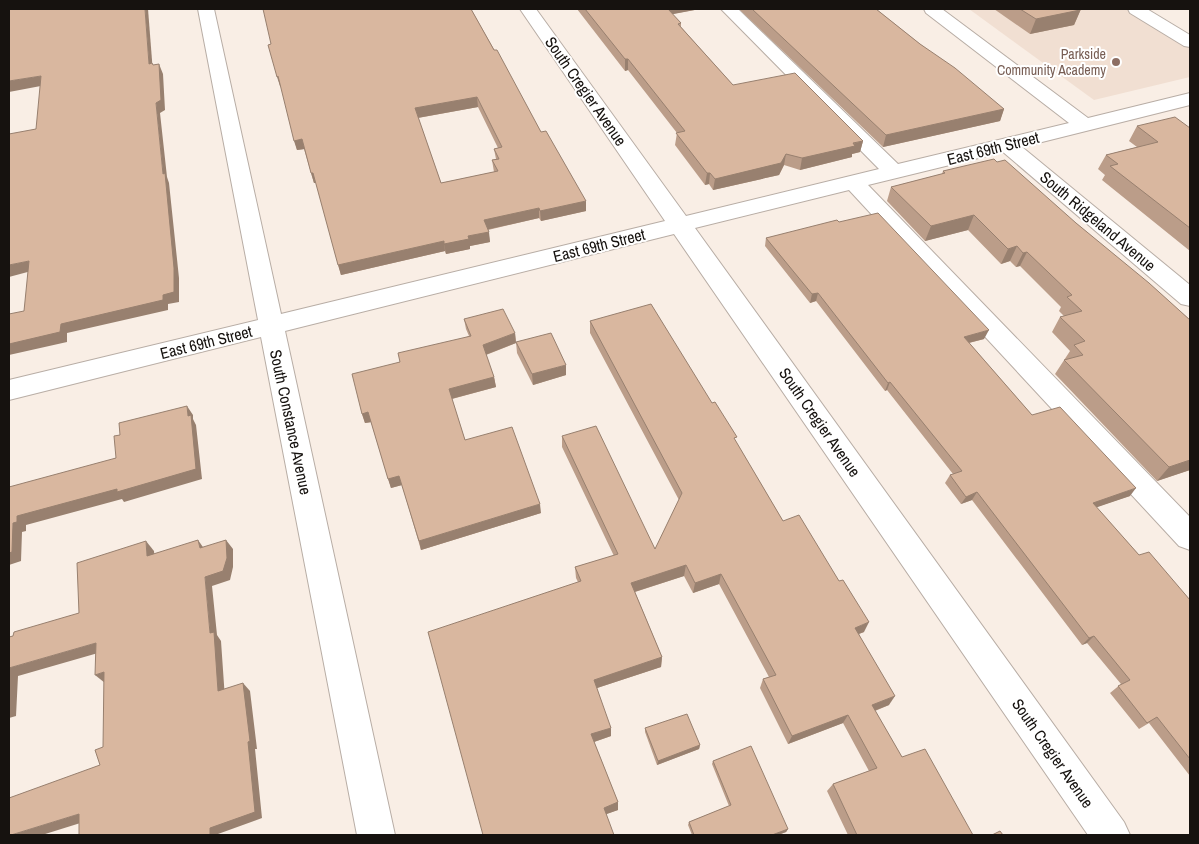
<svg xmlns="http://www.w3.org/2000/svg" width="1199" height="844" font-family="'Archivo Narrow',sans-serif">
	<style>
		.built { fill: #f1dfd2 }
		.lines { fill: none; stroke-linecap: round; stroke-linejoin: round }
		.minor-casing { stroke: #b8ada5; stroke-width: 2 }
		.minor { fill: #fff; fill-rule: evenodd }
		.wall { fill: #bb9d89; fill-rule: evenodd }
		.shaded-wall { fill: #98806f }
		.building { fill: #d9b79f; stroke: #98806f; fill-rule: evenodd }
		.education-dot { fill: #8d6e63; stroke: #fff; stroke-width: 2 }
		.labels { text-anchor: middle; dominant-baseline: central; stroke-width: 4; stroke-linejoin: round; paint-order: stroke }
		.far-education-label { font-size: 14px; fill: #785e54; stroke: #fff; text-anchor: end }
		.street-label { font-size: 16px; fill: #16120f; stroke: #fff }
	</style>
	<rect width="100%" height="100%" fill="#f9eee5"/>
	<!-- built -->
	<path class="built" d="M969,9h157l64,39v29l-96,23z"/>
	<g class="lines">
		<!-- minor casing -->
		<g class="minor-casing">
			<g id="minor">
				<path d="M198,9h16l67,305 384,-93 -145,-212h16l150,207 193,-47 -158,-160h17l160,155 171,-41 -143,-110 -2,-4h18l146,109 102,-25v12l-168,42 168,138v21l-9,-2 -178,-152 -135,33 322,332v33l-11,-4 -330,-356 -154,38 429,594 6,13h-42l-414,-601 -389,97 110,504h-38l-96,-498 -252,63v-20l249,-60z"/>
				<path d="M1128,9h19l43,26v12l-6,-1 -54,-33z"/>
			</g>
		</g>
		<!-- minor -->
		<use href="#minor" class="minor"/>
	</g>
	<!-- wall -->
	<g class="wall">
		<path d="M471,9l115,202 -45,10 -2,-3 -51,12 2,12 -20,4v3l-24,5 -1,-3 -104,24 -25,-92h-2l-10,-34 -7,1 -16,-64h-1zM478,107l20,41 -4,1 2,10 -4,1 2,12 -53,11 -23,-65z"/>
		<path d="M577,9h123l-28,5 9,9v4l52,58 130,56 -3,11 -8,2v3l-52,13 -16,-5 -5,10 -66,15 -4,-6 -4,1 -30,-40 2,-12 -49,-63 -3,1z"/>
		<path d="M739,9h137l44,35 84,65 -4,12 -117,26z"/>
		<path d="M994,9h87l-7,16 -44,9z"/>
		<path d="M1137,126l53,2v123l-88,-71 3,-5 -7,-6 8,-14 31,-8 -8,-6z"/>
		<path d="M943,171l133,52 114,97v150l-33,11 -102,-107 15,-23 -18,-19 8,-15 4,-1 -5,-5 2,-4 -41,-41 -4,1 -6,-6 -9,3 -33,-34 -43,11 -38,-40 4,-14 51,-13z"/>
		<path d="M839,222l145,117 -15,4 63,72 98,81 -34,11 43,48 51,45v176l-41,-53 -10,6 -29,-36 11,-9 -34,-41 -5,2 -110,-145 -11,4 -16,-21 5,-8 3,-1 -66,-84 -2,1 -69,-90 -6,2 -45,-57 1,-8z"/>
		<path d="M464,319l51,14 1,10 -30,12 8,22 2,10 -44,12 13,41 76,73 -120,37 -19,-65 -11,3 -20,-66 -6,1 -3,-9 38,-52 69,-26 -3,-7z"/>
		<path d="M590,321l146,121 47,79 81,111 -5,2 30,71 -14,6 27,46 71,78h-125l-21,-44 6,-7 36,-13 -26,-48 -55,21 -28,-56 3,-9 6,-2 -50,-93 -26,9 -9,-17 -49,16 27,65 -1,10 -64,21 14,48 -17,6 24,60v8l-12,4 -123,21 95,-253 -2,-4 -1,-11 39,-11 -52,-109v-11l93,113 24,-49 -89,-167z"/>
		<path d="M516,342l50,33 -33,10 -16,-32z"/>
		<path d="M645,728l55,17 -1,4 -42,16 -12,-33z"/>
		<path d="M713,761l75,68 -2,3 -8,3h-86l-4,-10 1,-3 40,-16 -17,-42z"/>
	</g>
	<!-- shaded-wall -->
	<g class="shaded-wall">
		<path d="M145,9h3l5,64 -4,-9z"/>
		<path d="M664,9h36l-37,7z"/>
		<path d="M1081,9l-7,16 -44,9 6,-15z"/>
		<path d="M625,59h3v11l-3,1z"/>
		<path d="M159,64l4,10 2,36 -5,3 7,64 2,6 10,95v24l-11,2v6l-101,23v9l-58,13v-11l52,-20 102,-150 -7,-71z"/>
		<path d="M41,76l5,9 -37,7v-11z"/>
		<path d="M278,76l3,10h-1l-3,-9z"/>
		<path d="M477,97l1,10 -61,11 -2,-10z"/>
		<path d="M1004,109l-4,12 -117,26 3,-12z"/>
		<path d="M302,139l3,10 -8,1 -3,-9z"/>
		<path d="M863,141l-3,11 -8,2v3l-52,13 2,-12z"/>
		<path d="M786,154l-2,11 -5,10 -66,15 2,-11z"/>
		<path d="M311,173h2l3,10h-2z"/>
		<path d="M707,173h3l-1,11 -4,1z"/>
		<path d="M586,201v10l-45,10 -1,-10z"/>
		<path d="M539,208v10l-54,12 -1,-10z"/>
		<path d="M974,215l-6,15 -43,11 6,-15z"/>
		<path d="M489,232l1,10 -20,4v3l-24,5 -2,-10 24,-8z"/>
		<path d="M444,241l1,10 -104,24 -3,-10z"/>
		<path d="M1017,246l-7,15 -9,3 7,-15z"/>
		<path d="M1027,252l-7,14 -4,1 7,-14z"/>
		<path d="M29,261l6,9 -26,7v-12z"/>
		<path d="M818,293l-2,8 -6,2 2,-9z"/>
		<path d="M989,330l-5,9 -24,6 4,-8z"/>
		<path d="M515,333l1,10 -31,12 -2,-10z"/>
		<path d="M566,365v10l-33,10 -1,-11z"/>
		<path d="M494,377l2,10 -45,12 -2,-10z"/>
		<path d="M890,382l-3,8 -2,1 3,-8z"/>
		<path d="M187,406l6,9v4l3,6 6,54 -78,23 -2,-3 -96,26v6l-4,1 -1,29 -12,4v-12l4,-30 4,-7 171,-100z"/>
		<path d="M368,412l4,10 -7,1 -3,-9z"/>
		<path d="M1190,460v10l-33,11 12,-14z"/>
		<path d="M399,476l3,9 -11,3 -3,-9z"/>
		<path d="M1136,488l-6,8 -44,15 7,-8z"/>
		<path d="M977,492l-5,8 -11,4 5,-7z"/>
		<path d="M540,504l1,9 -120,37 -2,-9z"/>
		<path d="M198,540l7,10 -5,-2z"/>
		<path d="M226,540l7,9v18l-3,13 -18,6 5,49 4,6 4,58 -7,-8 -8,-58 -5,-56z"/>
		<path d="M146,541l8,10 1,14 -8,-9z"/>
		<path d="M686,565l-2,11 -53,17v-10z"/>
		<path d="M721,574l-2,10 -26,9 2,-10z"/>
		<path d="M869,622l-5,10 -14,5 5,-9z"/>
		<path d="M1094,636l-7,7 -5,2 7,-7z"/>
		<path d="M96,643l9,8 -87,25 -2,40 -7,2v-50z"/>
		<path d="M662,657l-1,10 -67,22v-9z"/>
		<path d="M104,672l1,11 -10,-8z"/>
		<path d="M243,683l7,8 7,58h-2l7,69 -44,16v1h-8v-7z"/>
		<path d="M895,696l-6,9 -23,9 6,-9z"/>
		<path d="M848,715l-5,8 -55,21 4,-8z"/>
		<path d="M611,728v8l-20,7v-9z"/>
		<path d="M700,745l-1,4 -42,16 1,-4z"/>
		<path d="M618,802v8l-14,5v-7z"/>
		<path d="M79,814l11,6 -48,15h-31z"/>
		<path d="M788,829l-2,3 -8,3h-6z"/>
	</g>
	<!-- building -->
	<g class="building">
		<path d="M9,9h136l4,55 3,-1 1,2 6,-1 2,36 -5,3 7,71 2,-1 9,95v24l-11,3v5l-102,24 -1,8 -51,12v-30l15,-3 5,-50 -20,4v-131l27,-5 5,-53 -32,5z"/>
		<path d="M263,9h208l23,41h3l44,82 5,-1 40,70 -46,10 -1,-3 -55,12 5,12 -21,4 1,3 -25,5v-3l-106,24 -25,-92h-2l-9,-34 -8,2 -16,-65 -1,1 -9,-32 3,-1zM477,97l25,50 -8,2 5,10 -7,1 6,11 -57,12 -26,-75z"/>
		<path d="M585,9h83l13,14 -3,1 55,61 62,-12 68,68 -10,2 2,3 -53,12 -16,-4 -5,9 -66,16 -5,-6h-3l-31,-40 9,-2 -57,-72h-3z"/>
		<path d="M752,9h124l44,35 35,24 49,41 -118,26z"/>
		<path d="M1020,9h61l-1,1 -44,9z"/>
		<path d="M1175,117l15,11v100l-80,-62 8,-2 -12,-9 52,-13 -21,-16z"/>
		<path d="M994,159l3,3 8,-2 71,63 73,60 41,37v140l-21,7 -105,-107 19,-5 -9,-10 11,-4 -25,-24 22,-6 -15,-14 5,-2 -45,-43 -4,1 -6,-7 -9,3 -34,-34 -43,11 -40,-39 54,-14 -2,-2z"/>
		<path d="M878,213l111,117 -25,7 68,78 28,-8 76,81 -43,15 46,52 10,-3 41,48v159l-33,-42 -10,6 -29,-37 12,-6 -36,-44 -5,2 -112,-146 -11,5 -16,-22 12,-4 -72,-89 -2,1 -70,-90 -6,1 -46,-56 71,-18 2,2z"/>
		<path d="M651,304l61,99 3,-1 22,35 -3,1 49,83 16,-6 40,66 4,-1 26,42 -14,6 40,68 -23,9 30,52 23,-8 48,86h-116l-24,-51 44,-16 -29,-53 -56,21 -29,-57 13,-4 -55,-101 -26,9 -9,-18 -55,18 31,74 -68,23 17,48 -20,6 27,68 -14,6 10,27h-131l-55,-203 153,-51 -6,-14 43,-13 -56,-118 34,-10 59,123 27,-56 -92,-172z"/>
		<path d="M503,309l12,24 -32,12 11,32 -45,12 16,51 47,-13 28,77 -121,37 -20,-65 -11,3 -20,-67 -6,2 -10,-40 48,-12 -2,-9 73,-17 -7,-17z"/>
		<path d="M551,333l15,32 -34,9 -16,-32z"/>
		<path d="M187,406l1,10 3,-1 5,54 -79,23v-3l-100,27v6l-4,1 -1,29 -3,1v-66l107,-29 -2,-22 6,-1 -1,-12z"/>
		<path d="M198,540l2,8 26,-8 1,18 -4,13 -18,6 5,56 4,-1 4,59 25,-8 7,58 -2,1 7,70 -45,16v7h-131v-21l-68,21h-2v-37l91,-33 -5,-15 8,-3 1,-75 -9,3 1,-32 -87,25v-31l4,-1 1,-4 65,-19 -2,-50 69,-22 1,15z"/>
		<path d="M687,714l13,31 -42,16 -13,-33z"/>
		<path d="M751,746l37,83 -16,6h-78l-5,-13 42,-17 -18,-44z"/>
		<path d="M1000,831l3,4h-11z"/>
	</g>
	<!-- markers -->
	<circle class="education-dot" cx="1116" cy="62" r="5"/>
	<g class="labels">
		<!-- far-education labels -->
		<g class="far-education-label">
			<text x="1106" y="54">Parkside<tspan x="1106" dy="16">Community Academy</tspan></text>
		</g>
		<!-- street labels -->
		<g class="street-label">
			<text transform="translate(586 91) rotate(55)">South Cregier Avenue</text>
			<text transform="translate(993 148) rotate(-14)">East 69th Street</text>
			<text transform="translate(1098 221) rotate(40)">South Ridgeland Avenue</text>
			<text transform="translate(599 245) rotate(-14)">East 69th Street</text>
			<text transform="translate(206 342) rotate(-14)">East 69th Street</text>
			<text transform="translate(291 422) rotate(78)">South Constance Avenue</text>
			<text transform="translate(820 422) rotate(55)">South Cregier Avenue</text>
			<text transform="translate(1053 753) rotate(55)">South Cregier Avenue</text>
		</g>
	</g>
	<!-- border -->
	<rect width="1199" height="844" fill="none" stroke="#16120f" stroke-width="20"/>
</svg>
